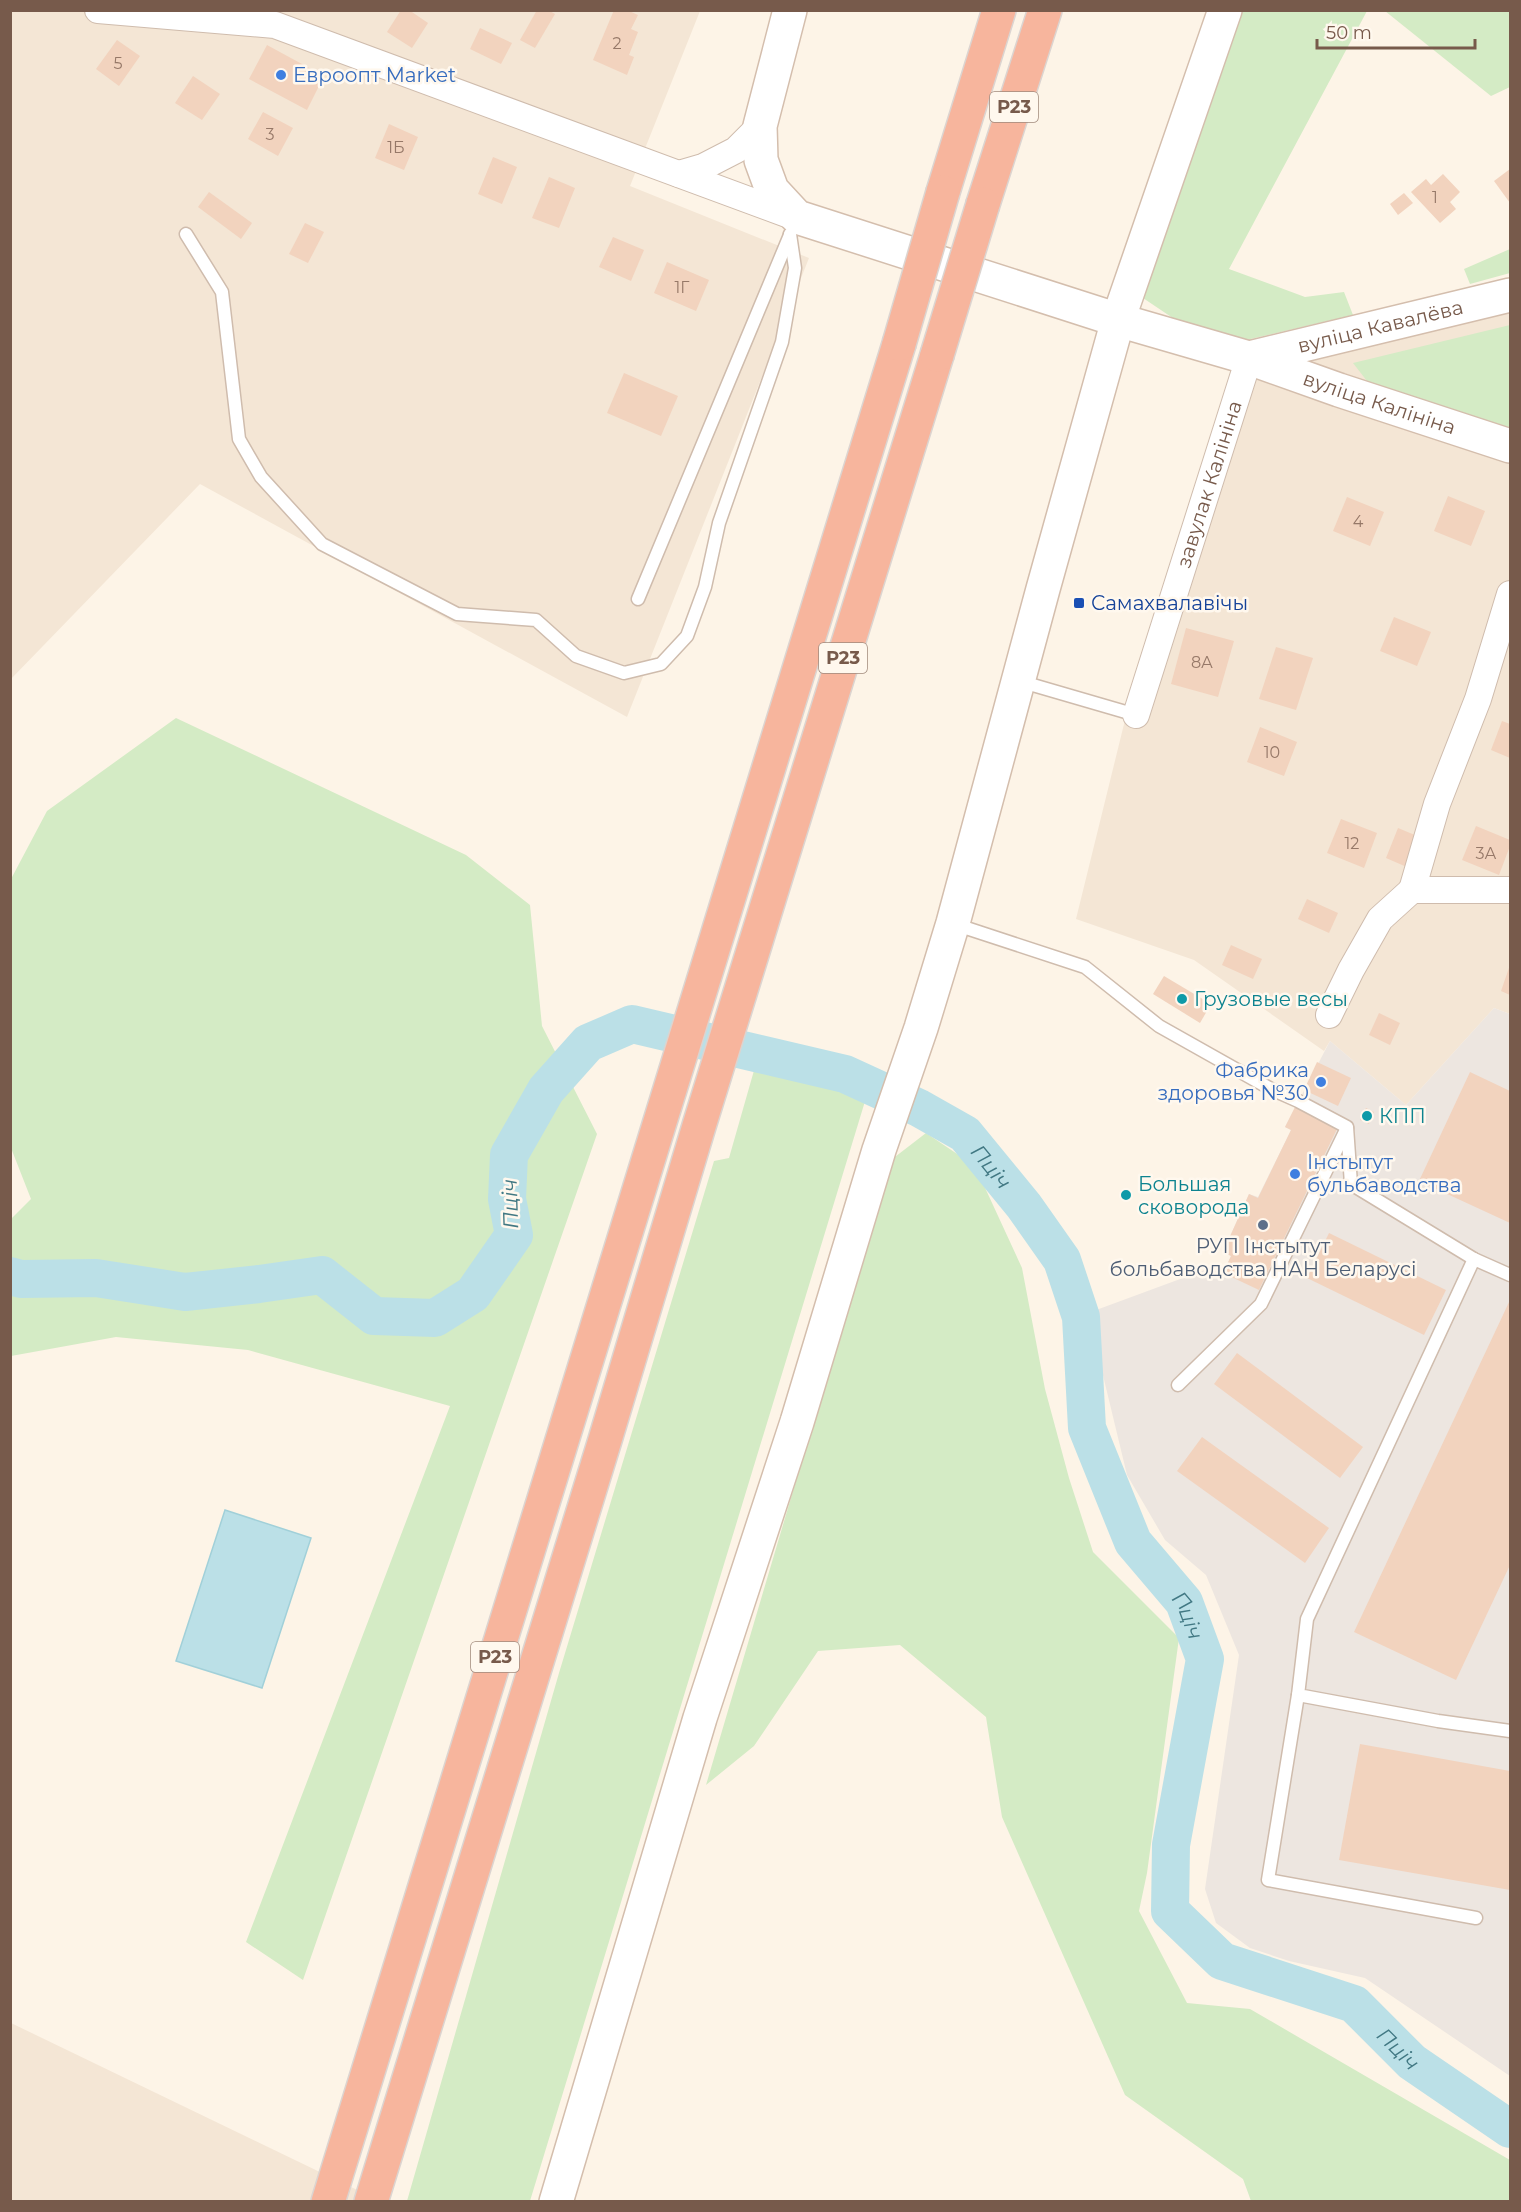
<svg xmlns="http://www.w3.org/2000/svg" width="1521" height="2212" font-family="Montserrat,sans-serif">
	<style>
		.residential { fill: #f4e6d5 }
		.industrial { fill: #ede6e0 }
		.green { fill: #d4ebc5 }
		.water { fill: #bbe0e7; stroke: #a1d0d9; stroke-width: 1.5 }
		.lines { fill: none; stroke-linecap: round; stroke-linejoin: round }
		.river { stroke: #bbe0e7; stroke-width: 38 }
		.building { fill: #f2d3be }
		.lane-casing { stroke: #cfbcad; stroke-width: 15 }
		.street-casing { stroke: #cfbcad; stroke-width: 28 }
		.secondary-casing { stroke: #d4bead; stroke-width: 36 }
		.highway-casing { stroke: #dcd4d0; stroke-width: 36 }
		.lane { stroke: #fff; stroke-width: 12 }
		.street { stroke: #fff; stroke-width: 26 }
		.secondary { stroke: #fff; stroke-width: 33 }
		.highway { stroke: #f7b59d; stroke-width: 33 }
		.highway-bridge-casing { stroke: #dcd4d0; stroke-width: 36; stroke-linecap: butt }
		.highway-bridge { stroke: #f7b59d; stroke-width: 33 }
		.shop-dot { fill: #3f7fe0; stroke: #fff8ee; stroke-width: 2 }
		.transit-dot { fill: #1a4fb4; stroke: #fff8ee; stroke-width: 2 }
		.culture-dot { fill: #0f9aa8; stroke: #fff8ee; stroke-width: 2 }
		.service-dot { fill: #5c6f8a; stroke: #fff8ee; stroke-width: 2 }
		.labels { text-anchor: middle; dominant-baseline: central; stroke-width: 5; stroke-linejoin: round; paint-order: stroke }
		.number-label { font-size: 16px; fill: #967868 }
		.shield { fill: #fff8ee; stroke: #a0897c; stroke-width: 1.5 }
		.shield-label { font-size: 18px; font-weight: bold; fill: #775a4b }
		.shop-label { font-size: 20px; fill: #366cbe; stroke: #fff8ee; text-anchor: start }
		.street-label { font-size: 20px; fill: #775a4b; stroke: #fff8ee }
		.transit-label { font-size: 20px; fill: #164399; stroke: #fff8ee; text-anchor: start }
		.culture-label { font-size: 20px; fill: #0d838f; stroke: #fff8ee; text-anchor: start }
		.service-label { font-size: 20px; fill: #4e5e75; stroke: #fff8ee }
		.water-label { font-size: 21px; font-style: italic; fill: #417883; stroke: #fff8ee }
	</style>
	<rect width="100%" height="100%" fill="#fdf4e7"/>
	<!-- residential -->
	<g class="residential">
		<path d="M11,11h689l-70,175 179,72 -182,459 -427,-233 -189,195z"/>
		<path d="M1510,284v730l-16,-6 -88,97 -76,-64 -6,10 -130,-91 -118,-41 50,-203 121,-366z"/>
		<path d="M11,2023l369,178h-369z"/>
	</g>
	<!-- industrial -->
	<path class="industrial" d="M1494,1008l16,6v1062l-145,-98 -76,-17 -39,-13 -34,-25 -11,-34 34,-234 -33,-80 -41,-35 -38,-65 -39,-162 122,-45 13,5 8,-17 -8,-4 26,-58 9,3 33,-67 -6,-3 45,-86 76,64z"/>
	<!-- green -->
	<g class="green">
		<path d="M1236,11h131l-138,258 76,28 39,-5 9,23 -137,32 -73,-49z"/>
		<path d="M1385,11h125v76l-19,9z"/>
		<path d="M1510,249v24l-40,11 -6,-15z"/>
		<path d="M1510,325v105l-143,-49 -14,-18z"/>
		<path d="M176,718l290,137 64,50 12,121 55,108 -294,846 -57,-38 204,-536 -202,-56 -132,-13 -105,19v-137l20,-20 -20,-51v-269l36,-68z"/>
		<path d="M755,1067l85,17 26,14 -336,1103h-123l152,-528 155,-512 15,-3z"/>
		<path d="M926,1133l49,33 47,102 23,121 24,89 24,74 86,86 -32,235 -8,38 48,92 63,6 260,151v41h-259l-8,-22 -118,-84 -123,-278 -16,-100 -86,-72 -82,6 -64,95 -48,39 185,-625z"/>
	</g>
	<!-- water -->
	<path class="water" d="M225,1510l86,28 -49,150 -86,-27z"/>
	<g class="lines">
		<!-- river -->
		<path class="river" id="s1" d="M10,1276l11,3 75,-1 89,14 74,-8 63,-9 52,41 61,2 38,-24 41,-59 -7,-36 2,-44 37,-65 42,-47 44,-19 213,50 74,34 46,26 59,72 38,54 19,57 6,111 46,114 51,60 21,57 -34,186 -1,66 52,50 132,43 58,58 98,67"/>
	</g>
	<!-- building -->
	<g class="building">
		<path d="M401,10h8l19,13 -16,25 -25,-16z"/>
		<path d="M537,10h11l7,4 -20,34 -15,-8z"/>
		<path d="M614,10h13l11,5 -7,14 7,3 -9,23 5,2 -7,18 -34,-15z"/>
		<path d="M480,28l32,15 -11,21 -31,-15z"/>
		<path d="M117,40l23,16 -21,30 -23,-17z"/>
		<path d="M267,45l57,31 -17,34 -58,-31z"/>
		<path d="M193,76l27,18 -18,26 -27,-17z"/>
		<path d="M263,112l30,16 -15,28 -30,-17z"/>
		<path d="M389,124l29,13 -14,33 -29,-12z"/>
		<path d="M493,157l24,10 -15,37 -24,-10z"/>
		<path d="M1510,169v34l-16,-22z"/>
		<path d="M1443,174l17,18 -10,10 6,7 -16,14 -29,-31 15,-13 5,6z"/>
		<path d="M549,177l26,11 -16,40 -27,-10z"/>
		<path d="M209,192l43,31 -11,16 -43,-32z"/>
		<path d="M1404,193l9,10 -15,12 -8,-11z"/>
		<path d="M305,223l19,9 -16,31 -19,-9z"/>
		<path d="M613,237l31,13 -13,31 -32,-14z"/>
		<path d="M667,262l42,18 -13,31 -42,-18z"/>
		<path d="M624,373l54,23 -17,40 -54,-23z"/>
		<path d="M1448,496l37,15 -14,35 -37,-15z"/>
		<path d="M1347,497l37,15 -14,34 -37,-15z"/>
		<path d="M1394,617l37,15 -14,34 -37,-15z"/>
		<path d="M1186,628l48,13 -16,56 -47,-13z"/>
		<path d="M1276,647l37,11 -17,52 -37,-11z"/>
		<path d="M1502,721l8,3v34l-19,-8z"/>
		<path d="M1260,727l37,15 -13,34 -37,-14z"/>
		<path d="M1341,819l36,14 -13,35 -37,-15z"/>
		<path d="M1476,826l34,14v6l-11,29 -37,-15z"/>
		<path d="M1398,828l24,10 -13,30 -23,-10z"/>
		<path d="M1307,899l31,14 -9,20 -31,-14z"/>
		<path d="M1231,945l31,14 -9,20 -31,-14z"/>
		<path d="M1510,965v30l-9,-4z"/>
		<path d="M1164,976l47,28 -11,19 -47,-29z"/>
		<path d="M1379,1013l21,10 -10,22 -21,-10z"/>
		<path d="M1317,1062l34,16 -13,28 -34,-16z"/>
		<path d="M1470,1072l40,19v132l-91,-42z"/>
		<path d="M1295,1107l43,20 -79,163 -36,-17 8,-17 -8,-4 26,-58 9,4 33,-68 -6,-3z"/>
		<path d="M1366,1108l8,4 -5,12 -9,-4z"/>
		<path d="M1329,1233l117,57 -22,45 -117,-57z"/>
		<path d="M1510,1300v265l-54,115 -102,-48z"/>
		<path d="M1237,1353l126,94 -23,31 -126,-94z"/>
		<path d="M1202,1437l127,91 -24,35 -128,-92z"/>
		<path d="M1360,1744l150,27v119l-171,-30z"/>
	</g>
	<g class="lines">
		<!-- lane casing -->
		<g class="lane-casing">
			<g id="lane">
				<path d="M186,234l36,58 17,147 22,38 61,67 135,70 79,6 40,36 48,17 37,-9 26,-28 18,-49 14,-64 63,-181 13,-74 -5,-34"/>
				<path d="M638,599l152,-364"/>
				<path d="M1019,681l117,34"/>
				<path d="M954,924l131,43 74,59 112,63 27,12 49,26 4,57 123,75 36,16"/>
				<path d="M1474,1259l-167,360 -9,76 140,26 72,10"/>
				<path d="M1178,1385l83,-81 86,-176"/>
				<path d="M1298,1695l-30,185 208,38"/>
			</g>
		</g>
		<!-- street casing -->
		<g class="street-casing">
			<g id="street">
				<path d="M98,10l177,15 520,192"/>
				<path d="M679,174l24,-7 33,-17 24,-24"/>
				<path id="s2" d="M1136,715l113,-357"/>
				<path d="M1412,890l25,-86 41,-105 32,-105"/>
				<path d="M1412,890h98"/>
				<path d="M1329,1015l22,-45 29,-51 32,-29"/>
			</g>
		</g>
		<!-- secondary casing -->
		<g class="secondary-casing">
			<g id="secondary">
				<path id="s3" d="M790,10l-30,116 1,34 11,30 25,27 321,103 131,38 90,32 171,56"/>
				<path id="s4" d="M1249,358l261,-63"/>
				<path d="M556,2202l144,-484 97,-296 82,-272 42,-122 32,-105 90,-334 75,-269 107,-310"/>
			</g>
		</g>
		<!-- highway casing -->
		<g class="highway-casing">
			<g id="highway">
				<path d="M943,192l56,-182"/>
				<path d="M983,204l62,-194"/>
				<path d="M328,2202l571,-1858"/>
				<path d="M371,2202l234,-762 94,-314 238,-771"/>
			</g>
		</g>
		<!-- lane -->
		<use href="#lane" class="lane"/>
		<!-- street -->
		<use href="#street" class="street"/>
		<!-- secondary -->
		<use href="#secondary" class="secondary"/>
		<!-- highway -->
		<use href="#highway" class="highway"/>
		<!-- highway-bridge casing -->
		<g class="highway-bridge-casing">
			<g id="highway-bridge">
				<path d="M899,344l44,-152"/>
				<path d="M937,355l46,-151"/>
			</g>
		</g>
		<!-- highway-bridge -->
		<use href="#highway-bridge" class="highway-bridge"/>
	</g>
	<!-- markers -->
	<g class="shop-dot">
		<circle cx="281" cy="75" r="6"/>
		<circle cx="1321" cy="1082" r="6"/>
		<circle cx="1295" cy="1174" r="6"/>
	</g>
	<rect class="transit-dot" x="1073" y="597" width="12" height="12" rx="3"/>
	<g class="culture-dot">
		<circle cx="1182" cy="999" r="6"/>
		<circle cx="1367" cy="1116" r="6"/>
		<circle cx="1126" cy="1195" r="6"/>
	</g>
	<circle class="service-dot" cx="1263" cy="1225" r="6"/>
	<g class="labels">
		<!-- number labels -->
		<g class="number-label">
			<text x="617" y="43">2</text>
			<text x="118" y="63">5</text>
			<text x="270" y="134">3</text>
			<text x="396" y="147">1Б</text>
			<text x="1435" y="197">1</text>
			<text x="682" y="287">1Г</text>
			<text x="1358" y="521">4</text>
			<text x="1202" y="662">8А</text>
			<text x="1272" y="752">10</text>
			<text x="1352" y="843">12</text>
			<text x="1486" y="853">3А</text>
		</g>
		<!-- shield labels -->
		<g class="shield">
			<rect x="990" y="92" width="48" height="30" rx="4.5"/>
			<rect x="819" y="643" width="48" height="30" rx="4.5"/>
			<rect x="471" y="1642" width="48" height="30" rx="4.5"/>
		</g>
		<g class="shield-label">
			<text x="1014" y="107">Р23</text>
			<text x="843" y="658">Р23</text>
			<text x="495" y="1657">Р23</text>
		</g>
		<!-- shop labels -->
		<g class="shop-label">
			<text x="293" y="75">Евроопт Market</text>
			<text x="1309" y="1070" text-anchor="end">Фабрика<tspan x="1309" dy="23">здоровья №30</tspan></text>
			<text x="1307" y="1162">Інстытут<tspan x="1307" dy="23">бульбаводства</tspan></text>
		</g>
		<!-- street labels -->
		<g class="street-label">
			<text stroke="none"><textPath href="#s4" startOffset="135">вуліца Кавалёва</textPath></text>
			<text stroke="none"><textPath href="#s3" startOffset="834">вуліца Калініна</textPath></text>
			<text stroke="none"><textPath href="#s2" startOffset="242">завулак Калініна</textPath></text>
		</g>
		<!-- transit labels -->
		<g class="transit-label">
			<text x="1091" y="603">Самахвалавічы</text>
		</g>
		<!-- culture labels -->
		<g class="culture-label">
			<text x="1194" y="999">Грузовые весы</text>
			<text x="1379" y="1116">КПП</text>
			<text x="1138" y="1184">Большая<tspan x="1138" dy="23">сковорода</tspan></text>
		</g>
		<!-- service labels -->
		<g class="service-label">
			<text x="1263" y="1246">РУП Інстытут<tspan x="1263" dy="23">больбаводства НАН Беларусі</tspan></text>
		</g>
		<!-- water labels -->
		<g class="water-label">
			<text stroke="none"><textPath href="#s1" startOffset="1220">Пціч</textPath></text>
			<text transform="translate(510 1204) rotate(-92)">Пціч</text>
			<text stroke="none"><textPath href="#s1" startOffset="1724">Пціч</textPath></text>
			<text stroke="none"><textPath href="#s1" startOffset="2300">Пціч</textPath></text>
		</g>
	</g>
	<!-- border -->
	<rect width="1521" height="2212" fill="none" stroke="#775a4b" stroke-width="24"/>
	<!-- scale -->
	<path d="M1317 39v9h158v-9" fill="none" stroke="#775a4b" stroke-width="3"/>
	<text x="1326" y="39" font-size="18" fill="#775a4b" stroke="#fff8ee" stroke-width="4.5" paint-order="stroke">50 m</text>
</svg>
